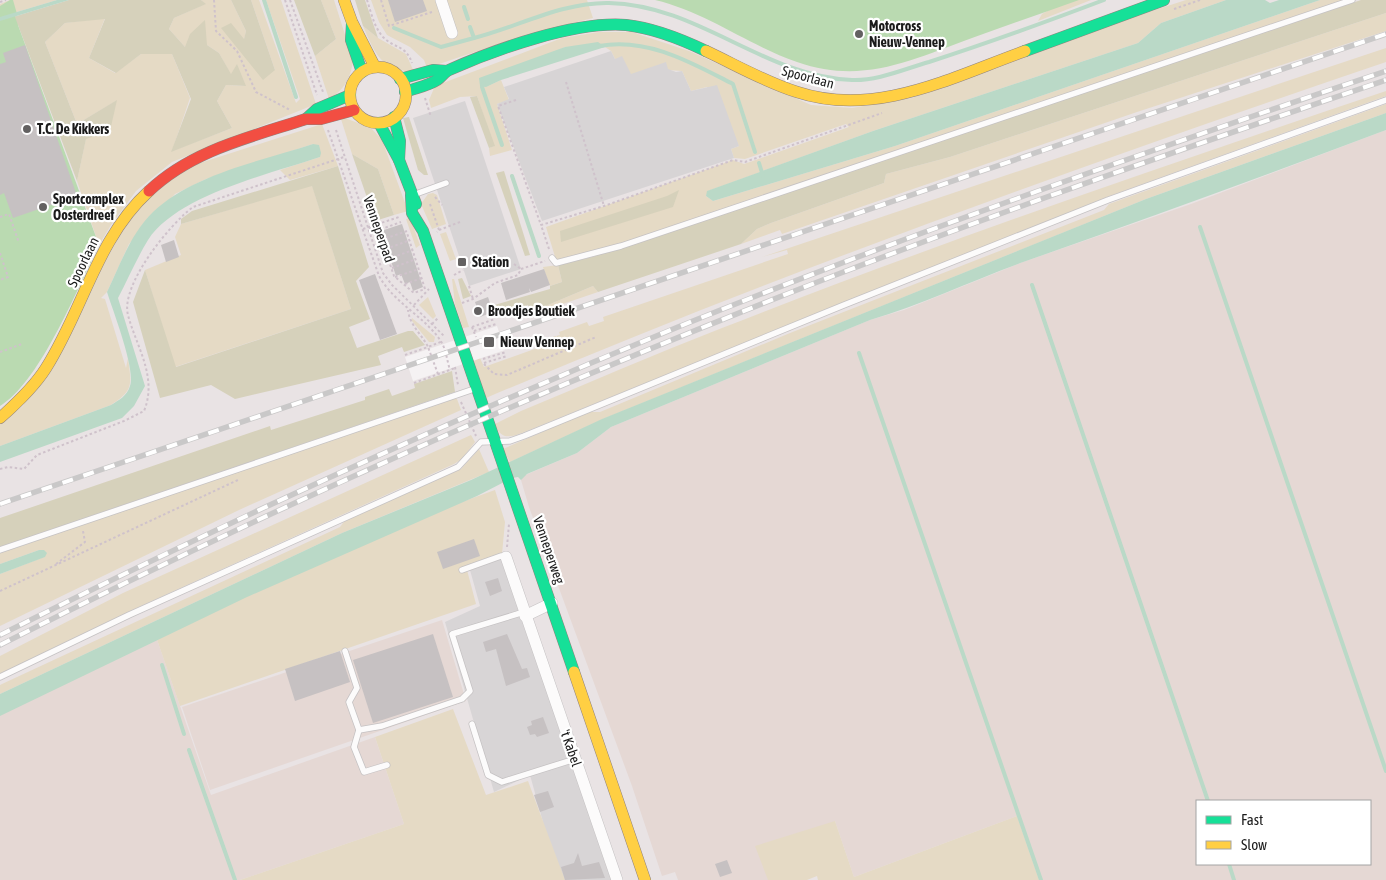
<svg xmlns="http://www.w3.org/2000/svg" width="1386" height="880" font-family="'Asap Condensed',sans-serif">
	<style>
		.residential { fill: #d8d5d6 }
		.farmland { fill: #e5d8d4; fill-rule: evenodd }
		.grass { fill: #e5dac5 }
		.forest { fill: #d6d1bb }
		.pitch { fill: #badab1 }
		.parking { fill: #d7d4d5 }
		.water { fill: #bad9c7 }
		.pier { fill: #f5f2f3 }
		.lines { fill: none; stroke-linecap: round; stroke-linejoin: round }
		.stream { stroke: #bad9c7; stroke-width: 4 }
		.building { fill: #c6c1c2 }
		.lane-casing { stroke: #c5c2c3; stroke-width: 7 }
		.street-casing { stroke: #c5c2c3; stroke-width: 12 }
		.fast-casing { stroke: #91837e; stroke-width: 12 }
		.slow-casing { stroke: #91837e; stroke-width: 12 }
		.jam-casing { stroke: #91837e; stroke-width: 12 }
		.path { stroke: #cfc2cb; stroke-width: 2; stroke-dasharray: 2.5 2.5; stroke-linecap: butt }
		.lane { stroke: #fcfbfb; stroke-width: 5.5 }
		.street { stroke: #fcfbfb; stroke-width: 11 }
		.fast { stroke: #16e098; stroke-width: 11 }
		.slow { stroke: #ffcf43; stroke-width: 11 }
		.jam { stroke: #f24e42; stroke-width: 11 }
		.rail-casing { stroke: #c9c8c8; stroke-width: 5.5 }
		.rail { stroke: #fff; stroke-width: 4; stroke-dasharray: 11; stroke-linecap: butt }
		.poi-dot { fill: #636161; stroke: #fff; stroke-width: 2 }
		.labels { text-anchor: middle; dominant-baseline: central; stroke-width: 4.5; stroke-linejoin: round; paint-order: stroke }
		.poi-label { font-size: 14px; font-weight: bold; fill: #1b1b1b; stroke: #fff; text-anchor: start }
		.street-label { font-size: 14px; fill: #1b1b1b; stroke: #fff }
	</style>
	<rect width="100%" height="100%" fill="#e9e3e4"/>
	<!-- residential -->
	<path class="residential" d="M501,558l111,322h-53l-29,-105 -36,17 -49,-170 35,-16 -10,-36z"/>
	<!-- farmland -->
	<g class="farmland">
		<path d="M1386,130v750h-347l-22,-64 -163,61 -19,-56 -35,59h-122l-3,-8 -13,4 -30,-90 -103,-279 -8,-27 2,-4 54,-23 34,-26 259,-107 34,-10 119,-48 168,-58zM1197,801h173v63h-173z"/>
		<path d="M442,620l24,81 -256,89 -28,-83z"/>
		<path d="M155,634l56,161 164,-58 29,87 -164,56h-240v-172z"/>
	</g>
	<!-- grass -->
	<g class="grass">
		<path d="M10,0h47l-57,17v-13z"/>
		<path d="M201,0h30l15,31 -2,9 -23,-12 54,42 -24,-70h8l37,103 4,-4 -34,-99h15l35,104 -144,58 -36,29 -25,34 -12,20 -22,-64 9,-43 30,-37 -39,23 -32,-82 20,-19 40,-5 -16,40 26,15 26,-19h31l18,44 -18,53 60,-23 -15,-27 9,-16 19,1 -8,-21 -6,10 -12,-22 -12,-8 -22,2 -16,-18 5,-11 31,-14z"/>
		<path d="M321,0h13l19,60c-2,18 -9,30 -24,39l-14,-43 21,-17z"/>
		<path d="M371,0h216l6,18 -64,16 -102,34 -3,-8 -14,-13 -23,-12 -8,-13z"/>
		<path d="M1067,0h24l-53,21 4,-7z"/>
		<path d="M1186,0h40l-65,23 -23,20 -265,88 -165,60 -2,5 7,5 182,-55 425,-146h24l-724,244 -64,16 -10,-33 187,-67 11,4 105,-37 -3,-3 -101,35 -11,-1 -3,-9 8,-3 -32,-59 -16,4 -9,-20 -14,-1 -3,-7 -34,12 -16,-16 -4,-8 -6,-4h-40l-79,40 15,-7 8,20 -12,4 15,46 -22,6 -1,-8 5,-2 -17,-50 -17,1 -29,11 -2,-8 6,-14 127,-48 37,-6h33l57,19 122,54 41,3 60,-10 215,-79z"/>
		<path d="M1386,13v18l-249,81 -355,122 -2,-4 -39,14 16,-15 14,-6 113,-40 2,-9 64,-17z"/>
		<path d="M363,26l15,12 28,16 8,18c-33,-2 -39,-18 -51,-46z"/>
		<path d="M1386,48v14c-303,103 -605,211 -900,336l-12,-37 6,-3 4,9 59,-21 -2,-6 19,-5 -1,-3 28,-10 2,4 15,-5 -1,-4 185,-63 -1,-4 -25,7z"/>
		<path d="M1386,91v5l-279,101 -585,236c-13,5 -22,6 -27,-9l26,-13c67,-28 134,-57 201,-83 219,-86 441,-162 664,-237z"/>
		<path d="M1386,104v9l-240,86 -543,220 -93,43 -7,-13 85,-37h12l190,-79 314,-123 5,-6z"/>
		<path d="M345,118l26,10 11,12 26,71 -14,4 -16,-46 -26,-15 -11,-35z"/>
		<path d="M322,124l16,42 -48,14 -10,-10 40,-13 -7,-13 -107,35 -31,15 -46,50 -22,48 -6,6 4,1 21,69 2,-10c3,25 7,32 -17,47l-111,41v-22l23,-18 96,-169 18,-27 34,-31 26,-15z"/>
		<path d="M312,185l39,124 -176,58 -30,-97 36,-15 -6,-18 6,-13z"/>
		<path d="M433,193l4,2 9,29 -14,5 -11,-25 7,-10z"/>
		<path d="M410,218l10,27 -4,3 -10,-29z"/>
		<path d="M446,232l10,27 -6,2 -10,-27z"/>
		<path d="M558,265l4,17 -12,4 -7,-19z"/>
		<path d="M452,279h2l15,48 -6,1 -8,-24z"/>
		<path d="M593,286l5,6 -47,16 -1,-2 -14,4z"/>
		<path d="M428,297l8,19 -3,3 -14,-14z"/>
		<path d="M412,318l23,19 -1,5h-5l-17,-21z"/>
		<path d="M453,398l4,1 4,11 -222,100 -239,116v-52l44,-17 -5,-7 -39,14v-11z"/>
		<path d="M471,435l4,7 -13,17 -8,5 -324,147 -130,63v-18l123,-63z"/>
		<path d="M479,449l10,23 -147,61 -342,161v-9l2,-1 338,-157 6,-8 115,-50z"/>
		<path d="M495,490l10,32 -3,32 -35,16 9,34 -296,102 -25,-72 226,-103z"/>
		<path d="M453,709l33,86 42,-14 37,99h-325l164,-56 -29,-87z"/>
		<path d="M1017,816l22,64h-221l-1,-4 -10,4h-39l-13,-34 80,-25 19,56z"/>
	</g>
	<!-- forest -->
	<g class="forest">
		<path d="M69,0h132l5,4 -32,14 -5,11 16,18 5,-13 15,-14 2,25 12,8 12,21 6,-10 9,22 -20,-1 -9,16 15,27 -61,24 20,-53 -19,-45h-31l-25,19 -27,-15 16,-39 -40,4 -20,19 32,82 40,-24 -7,31 -24,8 -9,42 -59,-156 -18,-4z"/>
		<path d="M231,0h20l24,70 -12,10 -42,-52 10,-5 13,16 2,-8z"/>
		<path d="M294,0h27l15,39 -21,17z"/>
		<path d="M355,0h10l13,38 -15,-12z"/>
		<path d="M1361,0h25v13l-436,144 -64,17 -2,9 -113,40 -14,6 -16,15 -143,48 -5,-6 -57,24 -5,2 -3,-7 -34,12 -3,-11 59,-17v-3l12,-4 -4,-17 34,-8z"/>
		<path d="M477,96l18,50 -6,2 -19,-51z"/>
		<path d="M409,117l19,58h-4l-6,-5 -15,-52z"/>
		<path d="M352,154l26,15 16,46 -19,6z"/>
		<path d="M338,166l31,101 -13,14 14,38 -21,8 8,21 51,-17h5l12,14 -21,7 -2,-5 -24,9 3,9 -146,34 -24,-14 -51,13 -27,-96 12,-32 31,97 175,-58 -39,-123 -131,38v-5l11,-8z"/>
		<path d="M504,171l26,84 -5,1 -29,-83z"/>
		<path d="M679,190l-6,17 -112,35 -1,-11 107,-35z"/>
		<path d="M462,278l9,18 -8,3 -5,-20z"/>
		<path d="M452,371l3,21 -455,155v-29l270,-92 1,4 94,-30v-3l24,-8 3,7 23,-8 -1,-4z"/>
	</g>
	<!-- pitch -->
	<g class="pitch">
		<path d="M10,0h3l4,14 -2,3 84,228c-22,44 -59,137 -99,161v-400z"/>
		<path d="M655,0h424c-36,13 -72,25 -107,38 -61,22 -109,47 -175,24 -49,-17 -91,-50 -142,-62z"/>
	</g>
	<!-- parking -->
	<g class="parking">
		<path d="M611,51l4,8 7,-3 9,18 35,-12 2,7 8,3 6,-1 9,20 26,-6 22,61 -8,3 3,9 -192,63 -45,-117 12,-5 -5,-12z"/>
		<path d="M465,101l56,168 -52,17 -56,-168z"/>
	</g>
	<!-- water -->
	<g class="water">
		<path d="M57,0h12l-69,21v-4z"/>
		<path d="M1226,0h39l5,3 9,-3h41l-425,146 -182,55 -7,-5 1,-5 166,-60 265,-88 23,-20z"/>
		<path d="M598,42l7,5 -104,33 -15,7 -6,-1 -1,-8 86,-31z"/>
		<path d="M1386,113v17c-120,45 -240,89 -360,131 -53,19 -102,43 -156,59l-259,107 -34,26 -50,21 -6,6 -3,-3 -6,1 -35,18 -230,101 -247,119v-22l342,-161 129,-53 131,-61 544,-220z"/>
		<path d="M313,144l6,1 2,8 -1,4c-50,17 -143,38 -172,83 -11,18 -20,39 -30,58l27,88 -11,20 -12,12 -122,44v-16l111,-41c8,-5 16,-9 19,-19 6,-16 -17,-75 -23,-94 13,-27 24,-59 46,-80 40,-38 108,-51 160,-68z"/>
		<path d="M39,550h5l3,3 -2,4 -45,17v-10z"/>
	</g>
	<!-- pier -->
	<path class="pier" d="M497,326l8,24 -92,31 -8,-24z"/>
	<g class="lines">
		<!-- stream -->
		<g class="stream">
			<path d="M264,0l32,97"/>
			<path d="M464,7l4,12"/>
			<path d="M394,28l47,19 33,-9 -4,-11"/>
			<path d="M474,38c44,-11 88,-36 135,-35 90,2 155,74 243,77 26,1 52,-11 77,-18 59,-19 117,-40 175,-62"/>
			<path d="M599,46c49,-9 93,17 134,38l22,68"/>
			<path d="M484,83l-2,4 20,58"/>
			<path d="M759,163l4,13"/>
			<path d="M512,176l27,80"/>
			<path d="M1200,227l186,544"/>
			<path d="M1032,285l176,516"/>
			<path d="M859,353l182,527"/>
			<path d="M162,665l22,69"/>
			<path d="M189,750l46,130"/>
			<path d="M1229,864l5,16"/>
		</g>
	</g>
	<!-- building -->
	<g class="building">
		<path d="M388,0h35l4,11 -32,11z"/>
		<path d="M25,45l52,151 -64,22 -9,-25 -4,2v-131l6,-2 -3,-9z"/>
		<path d="M402,224l21,63 -10,4 -3,-9 -5,2 -4,-10 -5,2 -15,-45z"/>
		<path d="M174,240l5,17 -13,5 -5,-17z"/>
		<path d="M544,269l6,16 -19,7 -2,-4 1,4 -24,8 -5,-17z"/>
		<path d="M375,274l22,60 -17,6 -21,-60z"/>
		<path d="M488,297l5,15 -13,5 -5,-15z"/>
		<path d="M474,539l6,17 -37,13 -6,-17z"/>
		<path d="M498,578l4,13 -12,5 -5,-14z"/>
		<path d="M433,634l20,63 -80,26 -20,-63z"/>
		<path d="M507,634l15,35 5,-1 3,9 -24,9 -10,-37 -10,3 -3,-10z"/>
		<path d="M340,651l10,31 -55,19 -10,-32z"/>
		<path d="M543,717l6,16 -12,4 -2,-3 -5,1 -3,-8 5,-2 -1,-4z"/>
		<path d="M548,791l6,16 -14,5 -6,-17z"/>
		<path d="M578,853l4,13 17,-4 6,16 -40,2 -4,-13 13,-4z"/>
		<path d="M727,860l5,13 -12,4 -5,-13z"/>
	</g>
	<g class="lines">
		<!-- lane casing -->
		<g class="lane-casing">
			<g id="lane">
				<path d="M413,195l33,-12"/>
				<path d="M552,258l4,5 65,-17 731,-246"/>
				<path d="M0,550l477,-162"/>
				<path d="M462,570l39,-14 5,1"/>
				<path d="M345,651l12,37 -8,14 10,28 23,-4 80,-27 8,-8 -18,-57 72,-22"/>
				<path d="M0,677l129,-62 329,-148 23,-25 29,-1 14,-5 320,-131 264,-105 278,-100"/>
				<path d="M472,724l16,51 14,7 73,-23"/>
				<path d="M359,730l-5,17 10,25 23,-7"/>
			</g>
		</g>
		<!-- street casing -->
		<g class="street-casing">
			<g id="street">
				<path d="M441,0l11,33"/>
				<path d="M506,557l111,323"/>
				<path d="M525,616l27,-13"/>
			</g>
		</g>
		<!-- fast casing -->
		<g class="fast-casing">
			<g id="fast">
				<path d="M352,23l-1,17 11,32"/>
				<path d="M1025,51l139,-51"/>
				<path d="M400,79l33,-9 14,1"/>
				<path d="M405,92c10,-4 23,-6 32,-12 5,-3 7,-8 12,-10 47,-21 126,-49 177,-45 28,3 55,14 80,26"/>
				<path d="M394,117l6,24 -1,19"/>
				<path d="M306,119l11,-10 33,-14"/>
				<path d="M379,123l20,37 17,44"/>
				<path d="M411,195l1,18 11,18 151,441"/>
			</g>
		</g>
		<!-- slow casing -->
		<g class="slow-casing">
			<g id="slow">
				<path d="M344,0l8,22 23,45"/>
				<path d="M706,51c30,14 59,31 91,41 79,26 155,-15 228,-41"/>
				<circle cx="378" cy="95" r="28"/>
				<path d="M0,418c17,-15 34,-31 46,-50 37,-58 51,-130 103,-177"/>
				<path d="M574,672l71,208"/>
			</g>
		</g>
		<!-- jam casing -->
		<g class="jam-casing">
			<path id="jam" d="M149,191c43,-41 102,-54 157,-72h15l33,-9"/>
		</g>
		<!-- path -->
		<g class="path">
			<path d="M214,0l2,31 21,20 19,41 34,18"/>
			<path d="M285,0l32,95"/>
			<path d="M290,0l33,92"/>
			<path d="M367,0c4,12 7,27 16,37 12,12 23,8 29,26"/>
			<path d="M381,0l8,26 43,-14"/>
			<path d="M0,2l6,-2"/>
			<path d="M1174,9l26,-9"/>
			<path d="M566,82l38,124"/>
			<path d="M425,98l6,19"/>
			<path d="M516,100l-18,6 43,119"/>
			<path d="M328,130l51,146c15,27 46,41 61,64 6,8 7,21 10,30"/>
			<path d="M336,130l47,143 9,12 53,52"/>
			<path d="M435,197l7,8"/>
			<path d="M430,204l9,26 -2,2"/>
			<path d="M0,217l9,-3 10,29"/>
			<path d="M369,228l6,1 7,12 12,35 20,17 11,-4 -18,-56"/>
			<path d="M363,229l36,-12"/>
			<path d="M439,230l21,-8"/>
			<path d="M376,231l25,-9"/>
			<path d="M381,240l26,-9"/>
			<path d="M386,249l24,-9"/>
			<path d="M549,249l-8,-24 63,-19 129,-46 12,2 137,-49"/>
			<path d="M0,253l8,24 -8,3"/>
			<path d="M388,259l25,-9"/>
			<path d="M514,264l7,5"/>
			<path d="M392,268l24,-9"/>
			<path d="M454,275l9,-5"/>
			<path d="M395,277l24,-8"/>
			<path d="M405,284l17,-6"/>
			<path d="M469,286l4,13"/>
			<path d="M462,303l11,-4 22,-16 23,-8 3,-6 24,-8"/>
			<path d="M414,305l15,-16"/>
			<path d="M432,324l7,-7"/>
			<path d="M472,327l4,10"/>
			<path d="M472,327l23,-8"/>
			<path d="M474,331l22,-7"/>
			<path d="M0,352l22,-8"/>
			<path d="M405,355l23,-8c-7,-14 -18,-21 -20,-37"/>
			<path d="M483,359l23,-7"/>
			<path d="M484,363l23,-7"/>
			<path d="M484,364l10,10 13,1 89,-38"/>
			<path d="M455,367l3,18"/>
			<path d="M438,374l-10,-27 15,-6"/>
			<path d="M414,383l41,-15"/>
			<path d="M461,402l15,34"/>
			<path d="M0,469l8,-2 16,2 13,-14 87,-34 20,-10c14,-34 -8,-65 -16,-96 -8,-30 42,-91 65,-108l151,-50"/>
			<path d="M507,547l2,-23"/>
			<path d="M56,564l29,-22 -2,-11"/>
			<path d="M0,591l240,-112"/>
		</g>
		<!-- lane -->
		<use href="#lane" class="lane"/>
		<!-- street -->
		<use href="#street" class="street"/>
		<!-- fast -->
		<use href="#fast" class="fast"/>
		<!-- slow -->
		<use href="#slow" class="slow"/>
		<!-- jam -->
		<use href="#jam" class="jam"/>
		<!-- rail casing -->
		<g class="rail-casing">
			<g id="rail">
				<path d="M0,504l1386,-470"/>
				<path d="M0,635c222,-111 448,-214 678,-308 233,-94 470,-176 708,-256"/>
				<path d="M0,645c271,-137 549,-259 833,-369 182,-70 367,-133 553,-196"/>
			</g>
		</g>
		<!-- rail -->
		<use href="#rail" class="rail"/>
	</g>
	<!-- markers -->
	<g class="poi-dot">
		<circle cx="859" cy="34" r="5"/>
		<circle cx="27" cy="129" r="5"/>
		<circle cx="43" cy="207" r="5"/>
		<rect x="457" y="257" width="10" height="10" rx="2.5"/>
		<circle cx="478" cy="311" r="5"/>
		<rect x="483" y="336" width="12" height="12" rx="2.5"/>
	</g>
	<g class="labels">
		<!-- poi labels -->
		<g class="poi-label">
			<text x="869" y="26">Motocross<tspan x="869" dy="16">Nieuw-Vennep</tspan></text>
			<text x="37" y="129">T.C. De Kikkers</text>
			<text x="53" y="199">Sportcomplex<tspan x="53" dy="16">Oosterdreef</tspan></text>
			<text x="472" y="262">Station</text>
			<text x="488" y="311">Broodjes Boutiek</text>
			<text x="500" y="342">Nieuw Vennep</text>
		</g>
		<!-- street labels -->
		<g class="street-label">
			<text transform="translate(808 77) rotate(15)">Spoorlaan</text>
			<text transform="translate(379 229) rotate(71)">Venneperpad</text>
			<text transform="translate(83 262) rotate(-64)">Spoorlaan</text>
			<text transform="translate(549 550) rotate(71)">Venneperweg</text>
			<text transform="translate(571 748) rotate(71)">'t Kabel</text>
		</g>
	</g>
	<!-- legend -->
	<rect x="1196" y="800" width="175" height="65" fill="#ffffff" stroke="#a4a4a4"/>
	<rect x="1206" y="816" width="25" height="8" fill="#16e098" stroke="#a4a4a4"/>
	<text x="1241" y="825" font-size="15" fill="#1b1b1b">Fast</text>
	<rect x="1206" y="841" width="25" height="8" fill="#ffcf43" stroke="#a4a4a4"/>
	<text x="1241" y="850" font-size="15" fill="#1b1b1b">Slow</text>
</svg>
